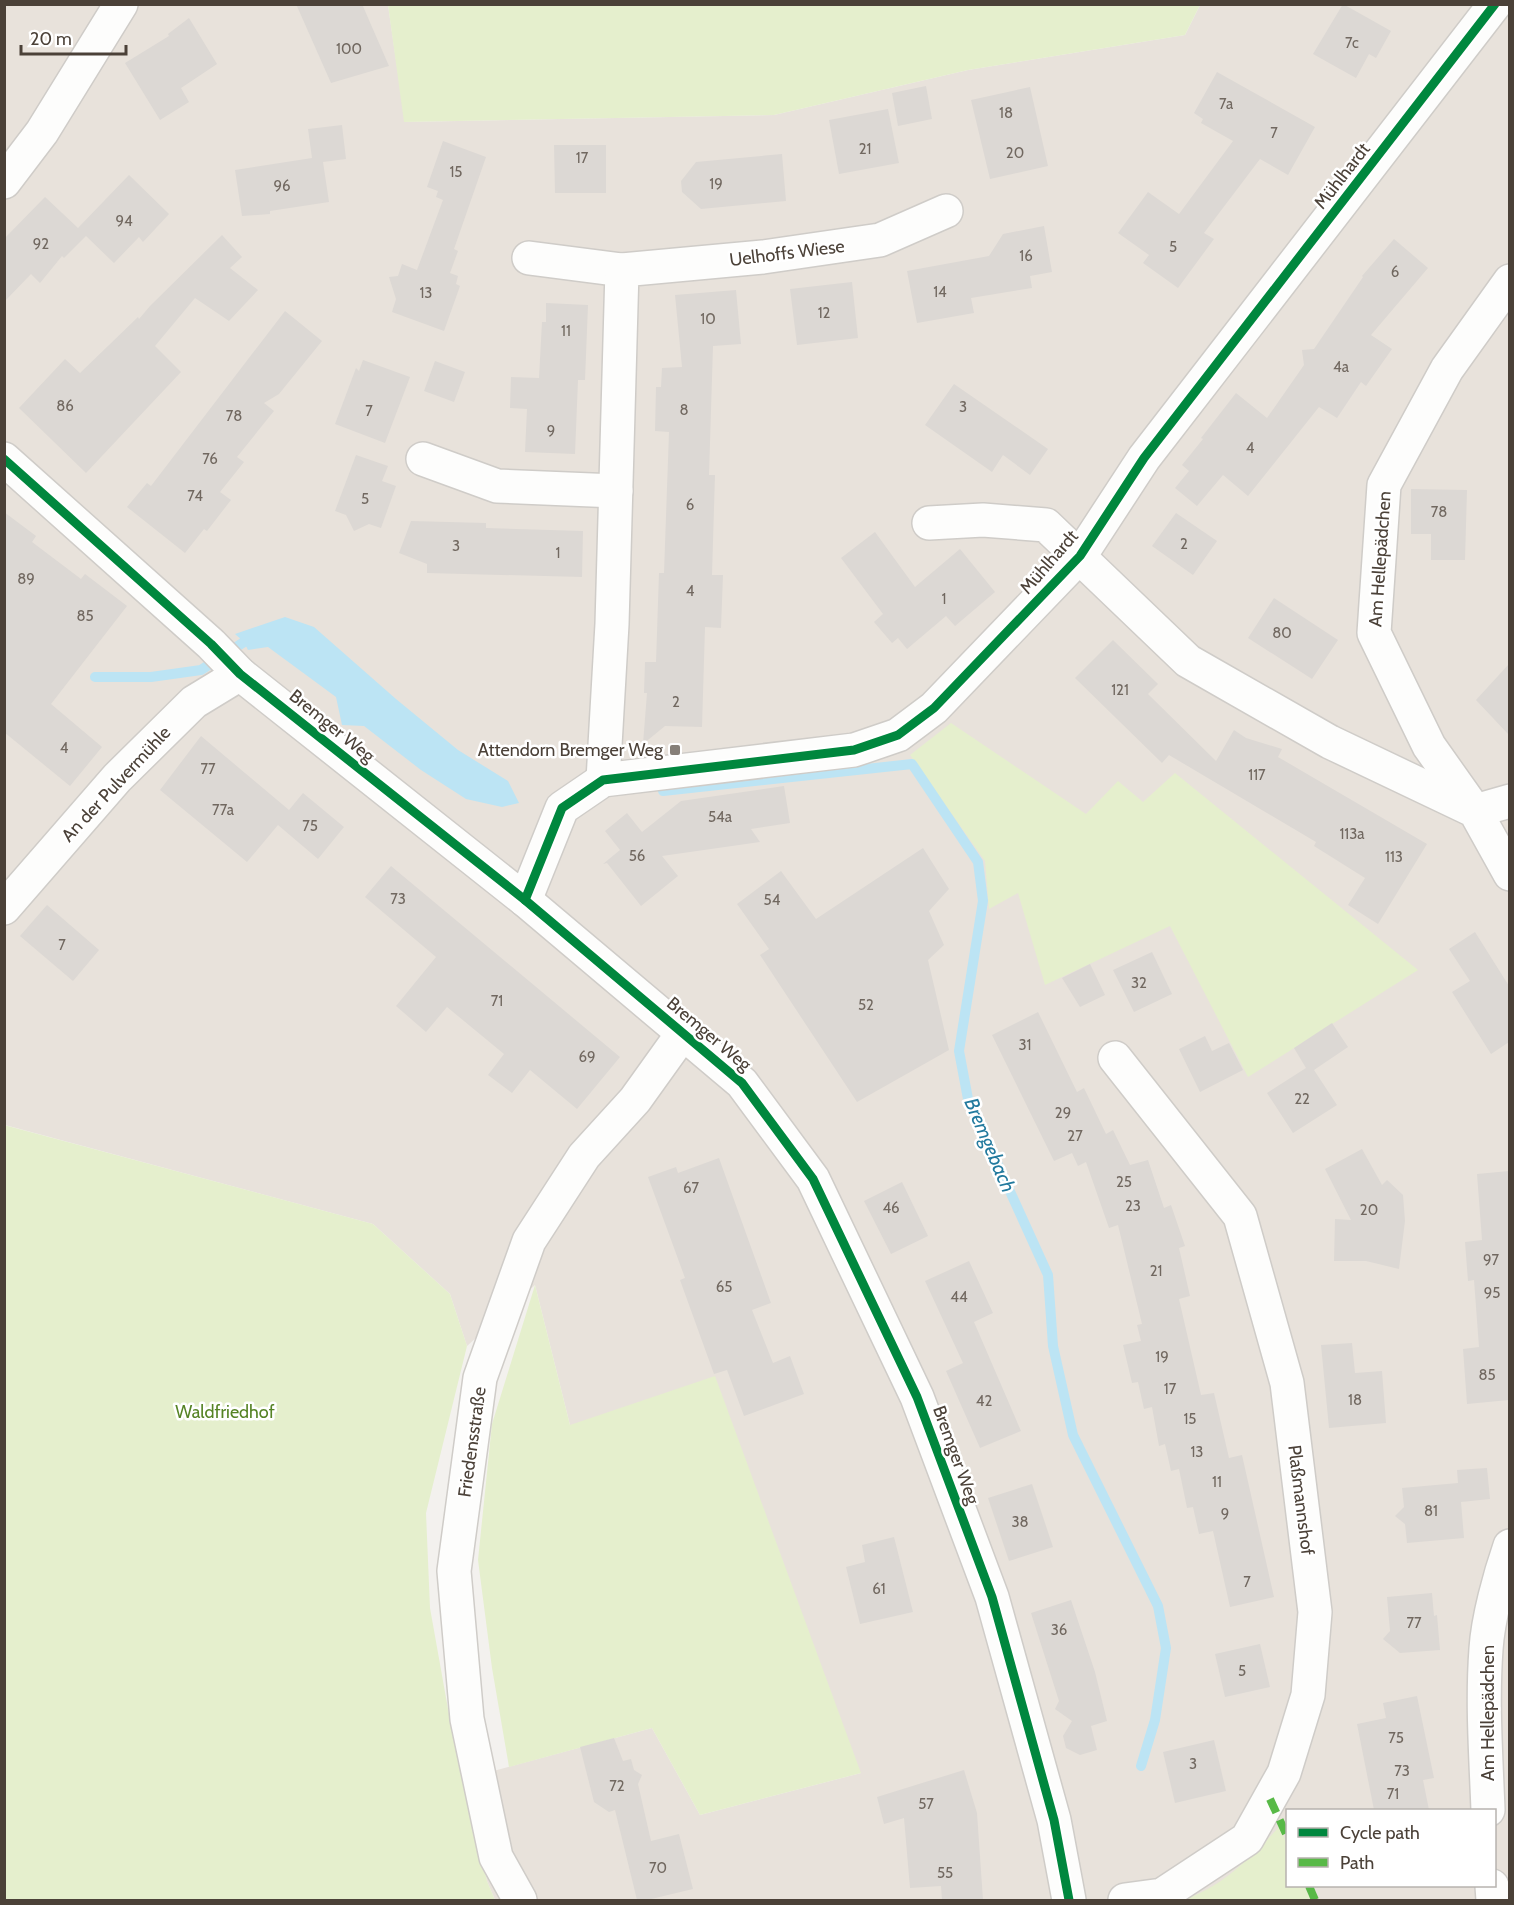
<svg xmlns="http://www.w3.org/2000/svg" width="1514" height="1905" font-family="Cabin,sans-serif">
	<style>
		.residential { fill: #e8e2db; fill-rule: evenodd }
		.green { fill: #e5efcd }
		.water { fill: #bce4f4 }
		.lines { fill: none; stroke-linecap: round; stroke-linejoin: round }
		.stream { stroke: #bce4f4; stroke-width: 10 }
		.building { fill: #dcd8d4 }
		.minor-casing { stroke: #cfccc8; stroke-width: 36 }
		.minor { stroke: #fdfdfc; stroke-width: 33 }
		.quiet { stroke: #58b947; stroke-width: 8; stroke-dasharray: 15 8; stroke-linecap: butt }
		.cycleway-casing { stroke: #fff; stroke-width: 13 }
		.cycleway { stroke: #00873e; stroke-width: 9 }
		.poi-dot { fill: #867f78; stroke: #fff; stroke-width: 2 }
		.labels { text-anchor: middle; dominant-baseline: central; stroke-width: 5; stroke-linejoin: round; paint-order: stroke }
		.number-label { font-size: 15px; fill: #716860 }
		.street-label { font-size: 18px; fill: #4b4138; stroke: #fff }
		.poi-label { font-size: 18px; fill: #4b4138; stroke: #fff; text-anchor: end }
		.park-label { font-size: 18px; fill: #558325; stroke: #fff }
		.water-label { font-size: 20px; font-style: italic; fill: #237a9e; stroke: #fff }
	</style>
	<rect width="100%" height="100%" fill="#f3f1ee"/>
	<!-- residential -->
	<path class="residential" d="M4,5h384l17,117 369,-7 194,-45 217,-35 15,-30h309v1895h-1014l-8,-19 -23,-102 188,-51 48,87 161,-42 -291,-348 -35,-140 -68,61 -17,-52 -77,-70 -368,-99zM1288,1810h206v76h-206z"/>
	<!-- green -->
	<g class="green">
		<path d="M388,5v-1l812,1 -15,30 -217,35 -194,45 -370,7z"/>
		<path d="M951,723l135,91 32,-33 25,21 32,-29 243,197 -170,107 -78,-151 -125,59 -27,-92 -29,16 -4,-48 -75,-106z"/>
		<path d="M4,1125l369,99 77,70 17,52 -41,167 4,95 18,101 39,172 8,19h-490z"/>
		<path d="M535,1285l35,140 145,-49 146,397 -161,42 -48,-87 -143,39 -17,-99 -14,-108 14,-136z"/>
		<path d="M1280,1826l7,19 1,41h16l7,14h-129c40,-12 70,-44 98,-74z"/>
	</g>
	<!-- water -->
	<path class="water" d="M285,617l29,10 82,72 62,51 50,31 11,22 -17,4 -36,-8 -45,-29 -57,-44 -22,-1 -6,-28 -68,-50 -20,3 -4,-8 -9,-8z"/>
	<g class="lines">
		<!-- stream -->
		<g class="stream">
			<path d="M95,677h56l50,-7 43,-28"/>
			<path d="M663,791l249,-27 66,98 5,39 -24,150 9,48 80,176 5,71 20,89 85,171 8,42 -11,72 -14,46"/>
		</g>
	</g>
	<!-- building -->
	<g class="building">
		<path d="M296,4h66l27,62 -58,17z"/>
		<path d="M1343,4l48,27 -15,27 -7,-4 -13,24 -43,-24z"/>
		<path d="M189,18l28,46 -36,24 8,14 -29,18 -35,-57 44,-27 -1,-2z"/>
		<path d="M1217,72l98,55 -27,48 -28,-16 -56,74 10,6 -36,49 -35,-25 6,-8 -31,-22 30,-41 31,22 54,-73 -32,-18 2,-4 -9,-6z"/>
		<path d="M926,86l6,33 -34,7 -6,-33z"/>
		<path d="M1030,87l18,79 -58,13 -19,-79z"/>
		<path d="M888,109l11,54 -60,11 -10,-54z"/>
		<path d="M342,125l4,34 -23,3 6,40 -59,9v3l-28,2 -7,-46 77,-12 -4,-29z"/>
		<path d="M443,141l43,16 -32,92 4,2 -8,22 8,3 -2,8 4,2 -16,45 -52,-19 4,-13 -7,-22 9,-1 4,-12 15,6 26,-70 -7,-3 2,-6 -11,-4z"/>
		<path d="M554,145h52v48h-51z"/>
		<path d="M782,154l4,47 -85,8 -19,-17 -1,-11 15,-19z"/>
		<path d="M129,175l40,39 -26,28 -4,-5 -25,26 -28,-27 -22,22 -2,-2 -22,27 -9,-9 -27,28v-63l41,-42 33,31z"/>
		<path d="M1044,226l8,46 -22,4 2,12 -61,10 3,15 -57,10 -10,-52 82,-15 14,-22z"/>
		<path d="M222,235l20,22 -12,11 28,22 -29,31 -34,-23 -40,48 26,26 -95,101 -67,-65 46,-49 15,14 58,-56 1,2 11,-13z"/>
		<path d="M1394,239l34,29 -57,67 21,14 -26,37 -5,-4 -24,36 -18,-11 -71,89 -25,-21 -26,31 -22,-18 14,-17 -7,-6 21,-26 -2,-1 35,-45 31,25 37,-53 -2,-15 12,-1 49,-72 -1,-1z"/>
		<path d="M852,282l6,56 -61,7 -7,-56z"/>
		<path d="M736,290l5,54 -28,2 -4,129h6l-3,100h11l-2,53 -16,-1 -3,100 -37,-1 -22,18 4,-51h-3l1,-31h11l3,-89h5l5,-141 -14,-1 1,-44h5l1,-19 20,-1 -7,-72z"/>
		<path d="M546,303l42,2 -3,75h-7l-3,74 -50,-2 2,-43 -17,-1 1,-31 28,1 3,-56h4z"/>
		<path d="M285,311l37,30 -43,53 -15,9 10,8 -37,46 7,5 -24,30 11,8 -24,31 -3,-2 -19,24 -58,-46 20,-24 4,3z"/>
		<path d="M363,360l47,17 -25,66 -50,-19 21,-56 3,3z"/>
		<path d="M435,361l30,11 -11,30 -30,-11z"/>
		<path d="M954,384l94,65 -18,26 -27,-20 -11,17 -67,-47z"/>
		<path d="M356,455l32,11 -6,15 14,5 -15,42 -12,-4 -15,7 -8,-16 -11,-4z"/>
		<path d="M1411,489l56,1 -2,70h-34v-26h-20z"/>
		<path d="M4,512l32,24 -4,6 49,37 4,-5 42,32 -76,98 51,43 -32,39 -66,-54z"/>
		<path d="M1176,513l41,28 -24,34 -41,-29z"/>
		<path d="M411,521l75,2v5l97,3 -1,46 -155,-4v-9l-28,-11z"/>
		<path d="M875,532l40,55 45,-38 35,43 -40,34 -9,-10 -39,33 -9,-11 -6,5 -18,-21 9,-8 -42,-56z"/>
		<path d="M1274,598l64,42 -26,39 -64,-41z"/>
		<path d="M1113,640l45,44 -10,10 68,67 18,-31 12,8 36,11 -4,8 149,87 -49,80 -30,-19 17,-27 -51,-32 2,-4 -147,-87 -7,8 -87,-85z"/>
		<path d="M1509,664v71l-33,-35z"/>
		<path d="M201,736l88,74 14,-17 41,34 -26,32 -40,-34 -31,37 -87,-72z"/>
		<path d="M784,786l6,37 -39,6 9,13 -98,14 16,20 -37,30 -34,-43 -4,1 17,-14 -15,-19 22,-18 15,19 39,-31z"/>
		<path d="M923,848l26,41 -20,22 15,34 -16,15 21,90 -92,52 -97,-147 9,-6 -32,-45 44,-33 35,48z"/>
		<path d="M391,866l229,191 -43,52 -47,-39 -18,23 -24,-18 16,-21 -57,-47 -21,25 -30,-26 40,-49 -71,-60z"/>
		<path d="M47,905l52,45 -26,31 -53,-45z"/>
		<path d="M1475,932l34,54v56l-18,12 -39,-62 18,-11 -21,-32z"/>
		<path d="M1152,952l20,42 -38,18 -21,-42z"/>
		<path d="M1090,964l15,31 -25,12 -18,-29z"/>
		<path d="M1038,1012l39,80 7,-4 22,46 7,-4 17,35 18,-5 16,48 7,-3 14,41 -6,2 11,48 -11,3 22,96 13,-2 15,65 13,-3 32,142 -44,10 -17,-76 -14,3 -6,-27 -6,1 -8,-39 -8,2 -6,-27 -6,2 -7,-39 -8,2 -6,-27 -6,1 -9,-38 18,-4 -4,-16 5,-1 -24,-99 -9,3 -23,-66 -8,4 -6,-13 -18,8 -62,-126z"/>
		<path d="M1332,1023l16,24 -34,23 23,35 -44,28 -26,-40 39,-25 -12,-20z"/>
		<path d="M1205,1036l7,15 17,-8 14,27 -43,22 -21,-43z"/>
		<path d="M1362,1149l20,36 5,-5 16,15 2,26 -6,48 -33,-8h-32l1,-42 16,1 -26,-51z"/>
		<path d="M719,1158l52,145 -19,7 21,53 17,-7 14,38 -60,22 -17,-46 -13,4 -34,-94 5,-2 -37,-101 28,-10 2,6z"/>
		<path d="M1509,1171v229l-42,4 -4,-55 16,-2 -5,-67 -6,1 -3,-39 17,-2 -5,-66z"/>
		<path d="M902,1182l26,54 -37,18 -27,-53z"/>
		<path d="M969,1261l24,52 -19,9 47,109 -41,17 -34,-77 17,-8 -38,-82z"/>
		<path d="M1352,1343l3,30 27,-2 4,52 -57,5 -8,-83z"/>
		<path d="M1487,1468l3,31 -29,3 3,36 -57,5 -2,-19 -10,-8 9,-9 -2,-19 56,-5 -1,-13z"/>
		<path d="M1032,1484l21,63 -44,14 -21,-63z"/>
		<path d="M894,1537l19,75 -53,12 -14,-57 19,-5 -3,-17z"/>
		<path d="M1432,1593l2,23 3,-1 3,35 -40,3 -17,-14 7,-8 -3,-34z"/>
		<path d="M1071,1600l24,72 12,49 -16,5 6,24 -17,5 -14,-7 -3,-12 9,-15 -17,-12 4,-8 -28,-88z"/>
		<path d="M1260,1644l10,43 -45,10 -10,-43z"/>
		<path d="M1417,1696l17,82 -11,2 6,30h-55l-17,-86 29,-6 -3,-15z"/>
		<path d="M614,1738l9,23 8,-2 3,11 8,5 -4,9 13,57 28,-7 14,55 -46,11h-10l-22,-90 -6,2 -15,-10 -14,-55z"/>
		<path d="M1214,1740l12,51 -51,12 -12,-51z"/>
		<path d="M964,1770l13,43 6,87h-41l-1,-14 -31,2 -6,-70 -20,6 -7,-27z"/>
	</g>
	<g class="lines">
		<!-- minor casing -->
		<g class="minor-casing">
			<g id="minor">
				<path d="M4,182l38,-50 79,-128"/>
				<path d="M529,258l93,12"/>
				<path d="M1510,281l-63,88 -63,116 -10,148 55,113 46,65 35,-10"/>
				<path d="M4,459l207,185 29,30 285,226 217,183 71,96 104,218 75,200 62,223 15,80"/>
				<path d="M423,459l74,27 119,5"/>
				<path d="M929,523l54,-3 63,5 142,136 142,81 145,69 35,63"/>
				<path d="M603,780l9,-156 10,-354 141,-13 117,-17 66,-29"/>
				<path d="M525,900l37,-92 41,-28 251,-30 44,-15 36,-27 146,-152 64,-98 351,-454"/>
				<path d="M4,908l113,-130 77,-76 46,-28"/>
				<path d="M1115,1058l125,158 47,167 28,229 -7,83 -24,78 -37,66 -85,56 -37,5"/>
				<path d="M1488,1810c-2,-53 -6,-107 -2,-161 2,-31 14,-74 24,-103"/>
				<path d="M1492,1886l1,14"/>
				<path d="M520,1900l-24,-43 -29,-138 -13,-148 26,-193 49,-137 55,-85 51,-56 48,-67"/>
			</g>
		</g>
		<!-- minor -->
		<use href="#minor" class="minor"/>
		<!-- quiet -->
		<g class="quiet">
			<path d="M1270,1799l18,39"/>
			<path d="M1309,1886l6,14"/>
		</g>
		<!-- cycleway casing -->
		<g class="cycleway-casing">
			<g id="cycleway">
				<path d="M4,459l207,185 29,30 285,226 217,183 71,96 104,218 75,200 62,223 15,80"/>
				<path d="M525,900l37,-92 41,-28 251,-30 44,-15 36,-27 146,-152 64,-98 351,-454"/>
			</g>
		</g>
		<!-- cycleway -->
		<use href="#cycleway" class="cycleway"/>
	</g>
	<!-- markers -->
	<rect class="poi-dot" x="669" y="744" width="12" height="12" rx="3"/>
	<g class="labels">
		<!-- number labels -->
		<g class="number-label">
			<text x="1352" y="43">7c</text>
			<text x="349" y="49">100</text>
			<text x="1226" y="104">7a</text>
			<text x="1006" y="113">18</text>
			<text x="1274" y="133">7</text>
			<text x="865" y="149">21</text>
			<text x="1015" y="153">20</text>
			<text x="582" y="158">17</text>
			<text x="456" y="172">15</text>
			<text x="716" y="184">19</text>
			<text x="282" y="186">96</text>
			<text x="124" y="221">94</text>
			<text x="41" y="244">92</text>
			<text x="1173" y="247">5</text>
			<text x="1026" y="256">16</text>
			<text x="1395" y="272">6</text>
			<text x="940" y="292">14</text>
			<text x="426" y="293">13</text>
			<text x="824" y="313">12</text>
			<text x="708" y="319">10</text>
			<text x="566" y="331">11</text>
			<text x="1341" y="367">4a</text>
			<text x="65" y="406">86</text>
			<text x="963" y="407">3</text>
			<text x="684" y="410">8</text>
			<text x="369" y="411">7</text>
			<text x="234" y="416">78</text>
			<text x="551" y="431">9</text>
			<text x="1250" y="448">4</text>
			<text x="210" y="459">76</text>
			<text x="195" y="496">74</text>
			<text x="365" y="499">5</text>
			<text x="690" y="505">6</text>
			<text x="1439" y="512">78</text>
			<text x="1184" y="544">2</text>
			<text x="456" y="546">3</text>
			<text x="558" y="553">1</text>
			<text x="26" y="579">89</text>
			<text x="690" y="591">4</text>
			<text x="944" y="599">1</text>
			<text x="85" y="616">85</text>
			<text x="1282" y="633">80</text>
			<text x="1120" y="690">121</text>
			<text x="676" y="702">2</text>
			<text x="64" y="748">4</text>
			<text x="208" y="769">77</text>
			<text x="1257" y="775">117</text>
			<text x="223" y="810">77a</text>
			<text x="720" y="817">54a</text>
			<text x="310" y="826">75</text>
			<text x="1352" y="834">113a</text>
			<text x="637" y="856">56</text>
			<text x="1394" y="857">113</text>
			<text x="398" y="899">73</text>
			<text x="772" y="900">54</text>
			<text x="62" y="945">7</text>
			<text x="1139" y="983">32</text>
			<text x="497" y="1001">71</text>
			<text x="866" y="1005">52</text>
			<text x="1025" y="1045">31</text>
			<text x="587" y="1057">69</text>
			<text x="1302" y="1099">22</text>
			<text x="1063" y="1113">29</text>
			<text x="1075" y="1136">27</text>
			<text x="1124" y="1182">25</text>
			<text x="691" y="1188">67</text>
			<text x="1133" y="1206">23</text>
			<text x="891" y="1208">46</text>
			<text x="1369" y="1210">20</text>
			<text x="1491" y="1260">97</text>
			<text x="1156" y="1271">21</text>
			<text x="724" y="1287">65</text>
			<text x="1492" y="1293">95</text>
			<text x="959" y="1297">44</text>
			<text x="1162" y="1357">19</text>
			<text x="1487" y="1375">85</text>
			<text x="1170" y="1389">17</text>
			<text x="1355" y="1400">18</text>
			<text x="984" y="1401">42</text>
			<text x="1190" y="1419">15</text>
			<text x="1197" y="1452">13</text>
			<text x="1217" y="1482">11</text>
			<text x="1431" y="1511">81</text>
			<text x="1225" y="1514">9</text>
			<text x="1020" y="1522">38</text>
			<text x="1247" y="1582">7</text>
			<text x="879" y="1589">61</text>
			<text x="1414" y="1623">77</text>
			<text x="1059" y="1630">36</text>
			<text x="1242" y="1671">5</text>
			<text x="1396" y="1738">75</text>
			<text x="1193" y="1764">3</text>
			<text x="1402" y="1771">73</text>
			<text x="617" y="1786">72</text>
			<text x="1393" y="1794">71</text>
			<text x="926" y="1804">57</text>
			<text x="658" y="1868">70</text>
			<text x="945" y="1873">55</text>
		</g>
		<!-- street labels -->
		<g class="street-label">
			<text transform="translate(1342 176) rotate(-52)">Mühlhardt</text>
			<text transform="translate(787 253) rotate(-7)">Uelhoffs Wiese</text>
			<text transform="translate(1380 559) rotate(-86)">Am Hellepädchen</text>
			<text transform="translate(1049 562) rotate(-49)">Mühlhardt</text>
			<text transform="translate(332 726) rotate(39)">Bremger Weg</text>
			<text transform="translate(116 784) rotate(-47)">An der Pulvermühle</text>
			<text transform="translate(709 1034) rotate(40)">Bremger Weg</text>
			<text transform="translate(472 1442) rotate(-82)">Friedensstraße</text>
			<text transform="translate(956 1455) rotate(70)">Bremger Weg</text>
			<text transform="translate(1301 1500) rotate(83)">Plaßmannshof</text>
			<text transform="translate(1488 1713) rotate(-90)">Am Hellepädchen</text>
		</g>
		<!-- poi labels -->
		<g class="poi-label">
			<text x="663" y="750">Attendorn Bremger Weg</text>
		</g>
		<!-- park labels -->
		<g class="park-label">
			<text x="225" y="1412">Waldfriedhof</text>
		</g>
		<!-- water labels -->
		<g class="water-label">
			<text transform="translate(990 1145) rotate(67)">Bremgebach</text>
		</g>
	</g>
	<!-- border -->
	<rect width="1514" height="1905" fill="none" stroke="#4b4138" stroke-width="12"/>
	<!-- legend -->
	<rect x="1286" y="1809" width="210" height="78" fill="#ffffff" stroke="#b7b3af" stroke-width="1.5"/>
	<rect x="1298" y="1828" width="30" height="9" fill="#00873e" stroke="#b7b3af" stroke-width="1.5"/>
	<text x="1340" y="1839" font-size="18" fill="#4b4138">Cycle path</text>
	<rect x="1298" y="1858" width="30" height="9" fill="#58b947" stroke="#b7b3af" stroke-width="1.5"/>
	<text x="1340" y="1869" font-size="18" fill="#4b4138">Path</text>
	<!-- scale -->
	<path d="M21 45v9h105v-9" fill="none" stroke="#4b4138" stroke-width="3"/>
	<text x="30" y="45" font-size="18" fill="#4b4138" stroke="#ffffff" stroke-width="4.5" paint-order="stroke">20 m</text>
</svg>
